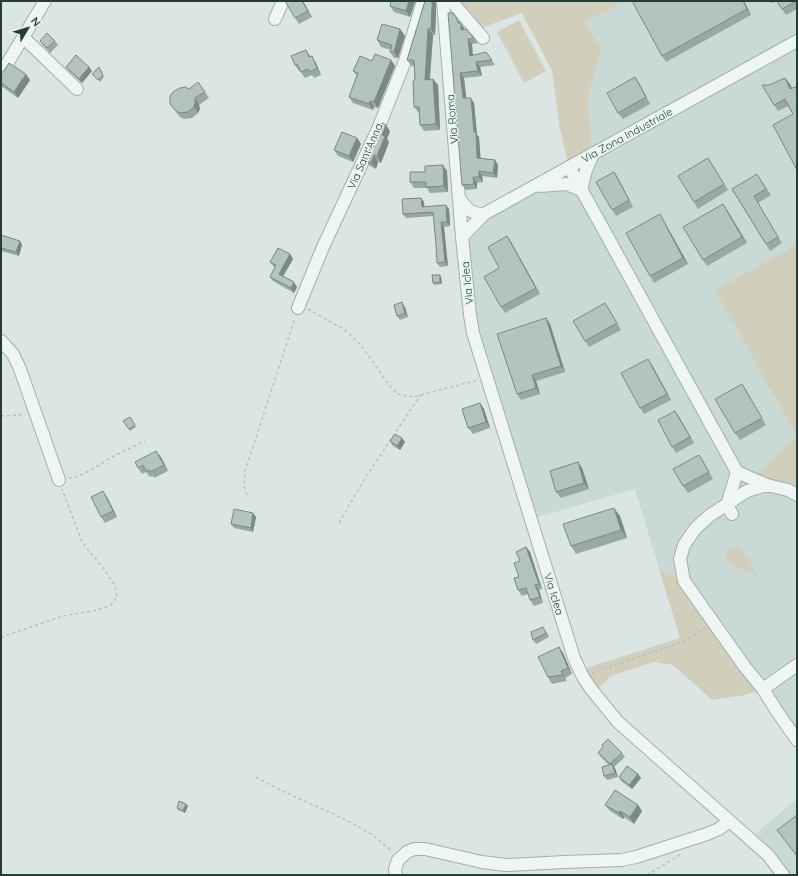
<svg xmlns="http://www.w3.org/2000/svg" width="798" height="876" font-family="Quicksand,sans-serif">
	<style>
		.built { fill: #c9d9d5 }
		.green { fill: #d1cfbb }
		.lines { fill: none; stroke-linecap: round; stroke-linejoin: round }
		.minor-casing { stroke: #a0b0ad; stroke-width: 14 }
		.path { stroke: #b5c1bf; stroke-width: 1.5; stroke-dasharray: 3 3; stroke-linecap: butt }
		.minor { stroke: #eef5f3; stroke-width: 12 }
		.wall { fill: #99a8a5 }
		.shaded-wall { fill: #7d8886 }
		.building { fill: #b2c3c0; stroke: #7d8886 }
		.labels { text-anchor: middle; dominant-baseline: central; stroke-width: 3; stroke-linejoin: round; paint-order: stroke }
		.street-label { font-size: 11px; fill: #243d39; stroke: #eaf4f2 }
	</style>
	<rect width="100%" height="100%" fill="#dbe6e4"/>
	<!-- built -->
	<g class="built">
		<path d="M618,1h179v243l-82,46 81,146 -11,9 12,50v245l-113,-159 -25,-12 -24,-80 -104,30 -58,-186 -11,-96 22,-23 108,-60 -4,-57 13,-48 -16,-28 31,-15z"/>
		<path d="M797,799v76h-11l-37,-36z"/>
	</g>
	<!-- green -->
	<g class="green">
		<path d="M446,1h172l-1,5 -32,15 16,28 -13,48 4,57 -9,28 -51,5 37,-20 -9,-38 -8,-58 -30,-58 -46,17z"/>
		<path d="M519,20l27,51 -22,12 -27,-51z"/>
		<path d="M797,244v251l-30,-10 -9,-11 27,-29 11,-9 -81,-146z"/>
		<path d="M736,546l6,3 16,27c-6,-3 -29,-10 -31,-16 -2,-3 -1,-8 0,-10l4,-3z"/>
		<path d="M659,569l25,12 79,108 -18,6 -33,5 -39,-35 -19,-3 -43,14 -17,17 -14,-23 100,-32z"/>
	</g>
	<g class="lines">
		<!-- minor casing -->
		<g class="minor-casing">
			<g id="minor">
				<path d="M443,1l19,236 8,78 3,18 101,325 9,19 8,12 27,33 151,134 14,19"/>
				<path d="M444,1l9,2 30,35"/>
				<path d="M275,19l8,-18"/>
				<path d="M23,37l54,52"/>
				<path d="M1,74l44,-73"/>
				<path d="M569,167l168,305 30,13"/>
				<path d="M540,186l26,-2 15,6 5,-20 7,-16"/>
				<path d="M459,198c8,11 11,16 25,16"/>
				<path d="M462,237l22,-23 313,-173"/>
				<path d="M298,308l25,-61 55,-118 27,-68 18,-60"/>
				<path d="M1,341l12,13 7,15 39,111"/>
				<path d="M797,495l-9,-5 -21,-5 -20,6 -38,25 -14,13 -11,16 -4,14 4,22 61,86 18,22 13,21 21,30"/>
				<path d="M732,514l-5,-9 10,-33"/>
				<path d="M763,689l34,-24"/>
				<path d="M396,875l-1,-6 3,-9 9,-8 7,-3h11l57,13 24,3 59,-3 56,-2 15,-3 71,-23 12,-5 10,-8"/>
			</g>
		</g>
		<!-- path -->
		<g class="path">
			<path d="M308,309l37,21 15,14 27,38 10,12 16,3 65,-17"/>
			<path d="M1,416l19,-1 5,-2"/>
			<path d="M69,478c12,0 34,-16 45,-22 10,-5 21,-10 31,-15"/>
			<path d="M247,495l-3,-10 1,-14 50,-153"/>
			<path d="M339,523l25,-43 51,-77 6,-8"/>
			<path d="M1,637l62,-21 34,-6 14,-5 6,-8 -2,-12 -12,-17 -21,-26 -20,-53"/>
			<path d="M592,673l93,-32 20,-13"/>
			<path d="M256,777c27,16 57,27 86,41 18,9 36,19 50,34"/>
			<path d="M647,875l36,-22"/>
		</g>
		<!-- minor -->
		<use href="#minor" class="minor"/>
	</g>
	<!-- wall -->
	<g class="wall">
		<path d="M303,1l9,16 -13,7 -4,-6z"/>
		<path d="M425,1h9l2,2v11l-1,21h-2l-3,45 8,5 2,45 -16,1 -4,-6 -1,-12 -5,-6v-41h-3l-4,-6z"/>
		<path d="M744,1l7,14 -85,47 -4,-6z"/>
		<path d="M770,1h27v8l-11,6 -9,-13 -6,1z"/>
		<path d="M415,2l-5,15 -16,-5 -4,-6z"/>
		<path d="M457,19l7,9v2l10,8 4,5 -6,1 1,11 13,-3 9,13 -15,2 2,9 -18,2 2,20 8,5 3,32 2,2 1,21 15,2 3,5 -1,13 -15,-2 1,6 -6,1v6l-11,1 -4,-5z"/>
		<path d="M400,29l5,7 -7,22h-4l-4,-6 1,-2 -10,-3 -4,-7z"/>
		<path d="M40,41h15l3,4 -8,8 -7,-8z"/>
		<path d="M306,50l5,7 5,6 5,12 -7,3 -2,-3 -7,3 -5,-7h-1l-4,-6z"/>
		<path d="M391,60l4,6 -17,42 -4,-1 -1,3 -20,-7 -4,-6 8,-21 -4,-5 19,-10z"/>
		<path d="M66,67h23l3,4 -10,12 -13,-12z"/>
		<path d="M99,67l5,10 -4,5 -8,-8z"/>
		<path d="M1,73l29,7 -12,18 -17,-12z"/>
		<path d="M198,82l11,16 -10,7 1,4 -2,4 -6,5 -8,1 -4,-2 -10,-13 19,-15z"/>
		<path d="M639,83l11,21 -27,15 -5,-6z"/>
		<path d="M790,84l2,5 1,25 -5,-8 -10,5 -4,-6z"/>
		<path d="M390,131l-3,8 2,3 -8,21 -3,-1 -2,7 -6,-3 -5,-6z"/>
		<path d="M357,138l4,6 -8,18 -15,-6 -4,-6z"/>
		<path d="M708,158l20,32 -30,19 -4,-7z"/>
		<path d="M447,171l1,21 -18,1 -3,-5h-13l-4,-6 15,-10z"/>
		<path d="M614,172l4,6 15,29 -17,9 -4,-6z"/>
		<path d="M761,180l10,15 -13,8 24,40 -12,8 -38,-62z"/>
		<path d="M421,198l3,4v5l25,2 1,17 -6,1 4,39 -8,1 -3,-4 -1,-18 -2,-29 -28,2 -3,-4z"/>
		<path d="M727,210l20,33 -40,23 -4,-6z"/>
		<path d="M664,221l24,43 -34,19 -4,-7z"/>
		<path d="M1,235l19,6 2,4 -3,11 -18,-5z"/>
		<path d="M507,236l4,6 29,52 -35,19 -4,-6 -2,-39z"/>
		<path d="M290,254l3,5 -10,17 14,11 -3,6 -21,-12 -3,-4 5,-10 -2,-1 -3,-4z"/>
		<path d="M441,277l1,7 -8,1 -1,-2z"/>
		<path d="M405,307l3,10 -8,3 -3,-4z"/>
		<path d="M609,309l12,21 -32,17 -4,-6z"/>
		<path d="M546,318l4,6 15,48 -29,9 4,13 -19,6 -4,-6z"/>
		<path d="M652,365l19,35 -27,14 -4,-6z"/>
		<path d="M742,384l4,6 20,35 -26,15 -5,-7z"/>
		<path d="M480,403l4,6 6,19 -17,6 -5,-6z"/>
		<path d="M130,417l6,10 -6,4 -7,-10z"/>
		<path d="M679,417l15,26 -18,10 -4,-6z"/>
		<path d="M402,438l3,4 -5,8 -7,-4 -3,-5z"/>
		<path d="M699,455l4,6 10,18 -25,14 -5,-7z"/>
		<path d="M161,457l7,14 -14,7 -1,-2 -3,1 -4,-5 -4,2 -4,-6z"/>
		<path d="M578,462l4,6 7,21 -28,9 -5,-6z"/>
		<path d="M107,497l10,20 -12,6 -4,-6z"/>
		<path d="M253,513l3,4 -3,15 -19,-4 -3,-4z"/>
		<path d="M620,516l7,22 -51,16 -5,-8z"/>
		<path d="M526,547l4,5 12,37 -3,1 4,13 -9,3 -4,-6 -2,-6 -6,2 -4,-6 2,-29z"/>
		<path d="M546,631l3,6 -13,7 -3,-4z"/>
		<path d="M559,647l4,6 9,21 -7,4 2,3 -15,3 -4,-7z"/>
		<path d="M602,745l20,8 3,4 -11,10 4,10 -11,3 -3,-4 5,-11 -8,-8 -3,-4 5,-6z"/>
		<path d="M638,774l3,4 -9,11 -11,-8 -2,-4z"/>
		<path d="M605,805h33l4,6 -8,13 -10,-7 -1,2 -13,-8z"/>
		<path d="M188,806l-3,7 -7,-3 -1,-2z"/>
	</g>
	<!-- shaded-wall -->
	<g class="shaded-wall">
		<path d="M302,1h1l9,16 -4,-6z"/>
		<path d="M409,1h5l1,1 -5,15 -4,-6z"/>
		<path d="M432,1h2l2,2v11l-1,21 -4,-6z"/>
		<path d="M743,1h1l7,14 -4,-6z"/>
		<path d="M457,19l7,9 1,7 -4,-5 -3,-7z"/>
		<path d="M400,29l5,7 -7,22 -4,-6z"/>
		<path d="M428,29l5,6 -4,51 -4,-6z"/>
		<path d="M468,39l4,5 1,17 -3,-5z"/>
		<path d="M312,56l4,7 5,12 -4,-7z"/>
		<path d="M391,60l4,6 -17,42 -4,-6z"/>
		<path d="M476,62l4,5 2,9 -4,-5z"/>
		<path d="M89,67l3,4 -10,12 -3,-4z"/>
		<path d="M460,73l4,5 3,25 -4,-5z"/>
		<path d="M26,74l4,6 -12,18 -4,-6z"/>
		<path d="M635,77l4,6 11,21 -4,-7z"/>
		<path d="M785,78l5,6 5,12 -5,-7z"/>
		<path d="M433,79l5,6 2,45 -4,-6z"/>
		<path d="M195,98l4,7 1,4 -2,4 -4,-6z"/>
		<path d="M471,98l3,5 3,32 2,2 2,26 -4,-5z"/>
		<path d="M370,101l4,6 -1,3 -4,-6z"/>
		<path d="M386,125l4,6 -3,8 2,3 -8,21 -4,-7 5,-21z"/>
		<path d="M357,138l4,6 -8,18 -4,-6z"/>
		<path d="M374,155l4,7 -2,7 -5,-6z"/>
		<path d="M495,160l3,5 -1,13 -4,-5z"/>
		<path d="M443,165l4,6 1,21 -4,-6z"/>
		<path d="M479,171l3,5 1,6 -4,-5z"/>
		<path d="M614,172l4,6 15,29 -4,-7z"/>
		<path d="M473,177l4,6v6l-3,-5z"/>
		<path d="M421,198l3,4 1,9 -3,-4z"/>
		<path d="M723,204l4,6 20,33 -5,-6z"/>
		<path d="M446,205l3,4 1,17 -3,-4z"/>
		<path d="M660,214l4,7 24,43 -5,-6z"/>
		<path d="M441,222l3,5 4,39 -3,-4z"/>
		<path d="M507,236l4,6 29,52 -4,-6z"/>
		<path d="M20,241l2,4 -3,11 -3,-4z"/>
		<path d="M290,254l3,5 -11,19 -3,-4z"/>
		<path d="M440,275l1,2 1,7 -2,-2z"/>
		<path d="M294,282l3,5 -3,6 -3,-5z"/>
		<path d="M402,302l3,5 3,10 -3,-4z"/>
		<path d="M546,318l4,6 15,48 -4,-6z"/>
		<path d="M648,359l4,6 19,35 -4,-6z"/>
		<path d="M532,375l4,6 4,13 -4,-6z"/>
		<path d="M480,403l4,6 6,19 -4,-6z"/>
		<path d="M675,411l4,6 15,26 -4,-6z"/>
		<path d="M402,438l3,4 -5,8 -3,-4z"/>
		<path d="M156,451l5,6 7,14 -4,-6z"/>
		<path d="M578,462l4,6 7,21 -5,-6z"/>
		<path d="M103,491l4,6 10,20 -4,-6z"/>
		<path d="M614,508l6,8 7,22 -6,-8z"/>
		<path d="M253,513l3,4 -3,15 -2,-4z"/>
		<path d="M526,547l4,5 12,37 -3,-5z"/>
		<path d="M535,585l4,5 4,13 -3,-6z"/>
		<path d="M559,647l4,6 9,21 -4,-6z"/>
		<path d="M612,764l3,4 3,9 -3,-4z"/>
		<path d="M638,774l3,4 -9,11 -3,-4z"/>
		<path d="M186,804l2,2 -3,7 -2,-2z"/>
		<path d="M638,805l4,6 -8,13 -4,-7z"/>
		<path d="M620,811l4,6 -1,2 -4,-6z"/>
	</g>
	<!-- building -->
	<g class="building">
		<path d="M285,1h17l6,10 -13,7z"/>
		<path d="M391,1h18l-3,10 -16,-5z"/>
		<path d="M425,1h7v7l-1,21h-3l-3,51 8,-1 3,45 -16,1 -1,-18h-5l-1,-26 2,-1 -1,-20h-7z"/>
		<path d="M632,1h111l4,8 -85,47z"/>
		<path d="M777,1h19l-14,8z"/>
		<path d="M448,13h5l4,6 1,4h3v7l5,-1 8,9 -6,1 2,17 16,-4 6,8 -16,2 2,9 -18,2 3,25h8l3,34h2l1,26 18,2 -2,13 -14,-2v6h-6l1,7 -12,1z"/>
		<path d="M382,24l18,5 -6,23h-4l2,-7 -15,-5z"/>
		<path d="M47,33l8,8 -8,7 -7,-7z"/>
		<path d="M306,50l3,7 3,-1 5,12 -7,4 -2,-3 -7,3 -4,-8 -2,1 -4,-9z"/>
		<path d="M375,54l16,6 -17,42 -4,-1 -1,3 -20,-7 9,-24 -5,-2 7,-15 12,5z"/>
		<path d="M76,55l13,12 -10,12 -13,-12z"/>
		<path d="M9,63l17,11 -12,18 -13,-9v-10l2,-1z"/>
		<path d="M99,67l4,8 -5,5 -6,-6z"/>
		<path d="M635,77l11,20 -28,16 -11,-20z"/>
		<path d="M785,78l5,11 7,-3v84l-24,-45 20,-11 -8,-15 -11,6 -12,-20h7z"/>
		<path d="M198,82l7,10 -10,6v5l-1,4 -6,5 -9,1 -3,-2 -6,-7v-8l3,-4 7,-4 5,-1 4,2z"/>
		<path d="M382,123l4,2 -4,10 3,1 -8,20 -3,-1 -3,8 -6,-3z"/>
		<path d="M342,132l15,6 -8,18 -15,-6z"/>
		<path d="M708,158l16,26 -30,18 -16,-26z"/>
		<path d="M443,165l1,21 -18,1v-5h-16v-10h15v-6z"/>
		<path d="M614,172l15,28 -17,10 -16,-28z"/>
		<path d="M757,174l9,15 -12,7 24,41 -12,7 -34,-55z"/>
		<path d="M421,198l1,9 24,-2 1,17h-6l4,40 -8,1 -1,-18 -3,-33 -30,2 -1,-15z"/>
		<path d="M723,204l19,33 -39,23 -20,-33z"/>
		<path d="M660,214l23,44 -33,18 -24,-43z"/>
		<path d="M1,235l19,6 -4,11 -15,-4z"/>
		<path d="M507,236l29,52 -35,19 -17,-30 15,-9 -11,-21z"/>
		<path d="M278,248l12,6 -11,20 15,8 -3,6 -21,-11 6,-12 -6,-3z"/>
		<path d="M432,275h8v7l-7,1z"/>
		<path d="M402,302l3,11 -8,3 -3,-11z"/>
		<path d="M605,303l12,20 -32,18 -12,-20z"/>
		<path d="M546,318l15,48 -29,9 4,13 -19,6 -20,-60z"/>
		<path d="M648,359l19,35 -27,14 -19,-35z"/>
		<path d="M742,384l20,34 -27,15 -20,-34z"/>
		<path d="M480,403l6,19 -18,6 -6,-19z"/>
		<path d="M675,411l15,26 -18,10 -14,-27z"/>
		<path d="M130,417l5,8 -6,4 -6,-8z"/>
		<path d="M395,434l7,4 -5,8 -7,-5z"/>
		<path d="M156,451l8,14 -14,7 -1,-2 -3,1 -3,-6 -5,3 -3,-6z"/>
		<path d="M699,455l10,17 -26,14 -10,-17z"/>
		<path d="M578,462l6,21 -28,9 -6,-21z"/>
		<path d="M103,491l10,20 -12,6 -10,-20z"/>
		<path d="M614,508l7,22 -50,16 -8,-22z"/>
		<path d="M234,509l19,4 -2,15 -20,-4z"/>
		<path d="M526,547l13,37 -4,1 5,12 -10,3 -4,-12 -8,2 -4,-12 5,-1 -5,-14 6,-2 -4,-9z"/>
		<path d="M543,627l3,6 -13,7 -2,-8z"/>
		<path d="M559,647l9,21 -7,3 2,4 -15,2 -10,-20z"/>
		<path d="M608,739l14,14 -12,11 -12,-11 5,-6 -1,-2z"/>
		<path d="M612,764l3,9 -11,3 -2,-9z"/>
		<path d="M627,766l11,8 -9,11 -10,-8z"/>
		<path d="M615,790l23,15 -8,12 -10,-6 -1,2 -14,-8z"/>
		<path d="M179,801l7,3 -3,7 -6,-3z"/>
		<path d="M797,815v41l-20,-26z"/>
	</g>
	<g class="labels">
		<!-- street labels -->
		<g class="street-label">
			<text transform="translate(452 119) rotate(-95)">Via Roma</text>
			<text transform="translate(627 135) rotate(-29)">Via Zona Industriale</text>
			<text transform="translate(365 156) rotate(-66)">Via Sant'Anna</text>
			<text transform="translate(467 283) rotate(-96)">Via Iclea</text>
			<text transform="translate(554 594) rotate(73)">Via Iclea</text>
		</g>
	</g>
	<!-- border -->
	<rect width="798" height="876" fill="none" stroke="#243d39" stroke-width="4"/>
	<!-- north arrow -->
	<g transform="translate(28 28) rotate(52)" stroke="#eaf4f2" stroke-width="3" paint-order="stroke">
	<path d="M0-3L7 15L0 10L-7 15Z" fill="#243d39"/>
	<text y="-6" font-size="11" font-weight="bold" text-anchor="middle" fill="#243d39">N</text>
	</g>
</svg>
